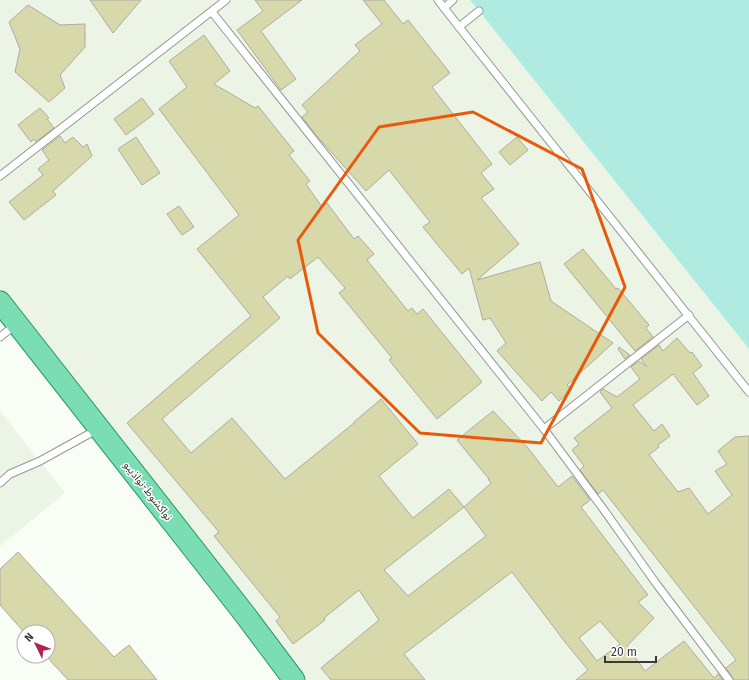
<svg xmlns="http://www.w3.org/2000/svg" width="749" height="680" font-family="'Fira Sans','Noto Sans Arabic',sans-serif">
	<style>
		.built { fill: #ebf4e5 }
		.water { fill: #b0ebe1 }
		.building { fill: #d8d9aa; stroke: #acaca3; fill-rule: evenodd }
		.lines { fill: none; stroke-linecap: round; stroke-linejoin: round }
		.service-casing { stroke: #949992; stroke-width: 9 }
		.primary-casing { stroke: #2a9567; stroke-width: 23 }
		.service { stroke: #fff; stroke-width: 7 }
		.primary { stroke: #7bddb3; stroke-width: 21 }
		.marked { fill: none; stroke: #e8590c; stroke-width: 3; stroke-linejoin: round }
		.labels { text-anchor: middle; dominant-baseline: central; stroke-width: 3; stroke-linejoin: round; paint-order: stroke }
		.street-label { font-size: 11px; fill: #383a37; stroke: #fff }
	</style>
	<rect width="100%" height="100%" fill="#f8fef5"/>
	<!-- built -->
	<g class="built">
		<path d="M0,0h470l279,349v331h-452l-297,-382z"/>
		<path d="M0,411l65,82 -65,53z"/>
	</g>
	<!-- water -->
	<path class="water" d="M470,0h279v349l-270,-338z"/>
	<!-- building -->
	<g class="building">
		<path d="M90,0h51l-28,33z"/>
		<path d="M255,0h47l-41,31 35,48 -15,11 -44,-60 26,-19z"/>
		<path d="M363,0h21l19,24 5,-4 42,53 -18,14 60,77 -11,9 13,16 -13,9 38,46 -42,36 63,-18 11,39 62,42 -46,42 5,4 -13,12 -8,-9 -9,9 -45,-50 9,-8 -16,-25 -7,2 -14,-52 -7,6 -25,-30 -14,-17 7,-5 -41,-52 -23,21 -51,-57 -13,-17 6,-5 -6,-7 58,-54 -5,-6 27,-21z"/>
		<path d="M28,5l32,20 25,-1v23l-25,28 5,13 -16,14 -34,-30 5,-23 -11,-27z"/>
		<path d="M204,35l26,36 -16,13 41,24 3,-2 36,45 -5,4 21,26 -4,3 16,23 5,-4 27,36 4,-3 16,18 -7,6 41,51 4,-3 5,6 6,-5 59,73 -45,37 -48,-59 3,-2 -53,-65 6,-5 -27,-31 -28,22 -2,-3 -25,21 17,21 -118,101 29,34 41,-35 53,61 69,-56v-1l27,-23 37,45 -39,32 34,42 36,-29 15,18 27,-24 -3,-4h1l-32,-39 36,-29 35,37 30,39 14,-11 18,24 -9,7 67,88 -10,7 16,16 -27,28 18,25 39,-30 30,37 4,-4 5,6h-147l12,-10 -23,-28 -53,-70 -108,82 21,26h-94l-10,-12 58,-48 -20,-30 -35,28 1,2 -32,24 -17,-23 4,-4 -66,-81 5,-4 -92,-109 124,-107 -54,-67 42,-34 -80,-106 28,-22 -18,-26zM464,507l22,29 -78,60 -24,-26zM600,621l20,23 -23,17 -18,-23z"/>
		<path d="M142,98l12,16 -28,21 -12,-16z"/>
		<path d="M40,108l9,10 -2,1 7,9 -18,14 -2,-3 -3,3 -13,-17z"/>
		<path d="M60,136l5,7 8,-6 10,10 4,-3 5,12 -39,35 3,4 -32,25 -15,-18 34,-27 -5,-6 11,-9 -7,-10z"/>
		<path d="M136,137l24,36 -18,12 -24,-36z"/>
		<path d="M517,137l11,13 -18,15 -11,-13z"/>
		<path d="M179,206l15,21 -12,8 -15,-21z"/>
		<path d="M583,249l33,40 2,-1 31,37 -3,3 7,9 -18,14 -71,-87z"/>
		<path d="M677,338l13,15 2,-1 10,14 -9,7 16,23 -12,9 -24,-31 -40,31 21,26 8,-7 8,12 -12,9 1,2 -10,8 29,37 11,-4 19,26 24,-19 -17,-24 12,-7 -9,-13 17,-14 14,-1v244h-15l-8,-12 10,-8 -133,-170 -5,4 -18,-24 4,-4 -12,-16 7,-6 -5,-6 38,-30 -12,-16 3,-3 14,8 23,-18 -9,-12 8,-6 8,6 -6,-8 18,-14 4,6z"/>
		<path d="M619,347l11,8 -5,4 -7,-10z"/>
		<path d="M18,552l96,105 15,-12 28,35h-89l-22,-24h2v-24h-24l-24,-27v-36z"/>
	</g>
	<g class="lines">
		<!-- service casing -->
		<g class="service-casing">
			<g id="service">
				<path d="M438,0l21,27"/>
				<path d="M444,8l9,-8"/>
				<path d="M479,11l-20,16 290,365"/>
				<path d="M212,12l332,417 60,81 51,72 74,98"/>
				<path d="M0,176l226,-176"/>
				<path d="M0,337l15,-12"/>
				<path d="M544,429l145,-114"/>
				<path d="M0,483l10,-9 30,-13 58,-32"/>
			</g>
		</g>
		<!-- primary casing -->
		<g class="primary-casing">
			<path id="primary" d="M0,302l243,310 51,68"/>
		</g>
		<!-- service -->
		<use href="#service" class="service"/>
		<!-- primary -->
		<use href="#primary" class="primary"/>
	</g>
	<!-- marked area -->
	<path class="marked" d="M473,112l109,57 43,118 -84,156 -121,-10 -102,-100 -20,-93 81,-113z"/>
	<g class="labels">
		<!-- street labels -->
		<g class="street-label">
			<text transform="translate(148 491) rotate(52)">نواكشوط-نواذيبو</text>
		</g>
	</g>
	<!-- north arrow -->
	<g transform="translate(36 644) rotate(313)"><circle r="19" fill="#ffffff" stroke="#afb0af"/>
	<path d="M0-3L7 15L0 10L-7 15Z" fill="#b2224f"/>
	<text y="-6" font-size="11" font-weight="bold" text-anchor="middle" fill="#383a37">N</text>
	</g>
	<!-- scale -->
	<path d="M605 656v6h51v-6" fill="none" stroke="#383a37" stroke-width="2"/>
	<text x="611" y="656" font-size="12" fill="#383a37" stroke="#ffffff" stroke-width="3" paint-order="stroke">20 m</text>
</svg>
